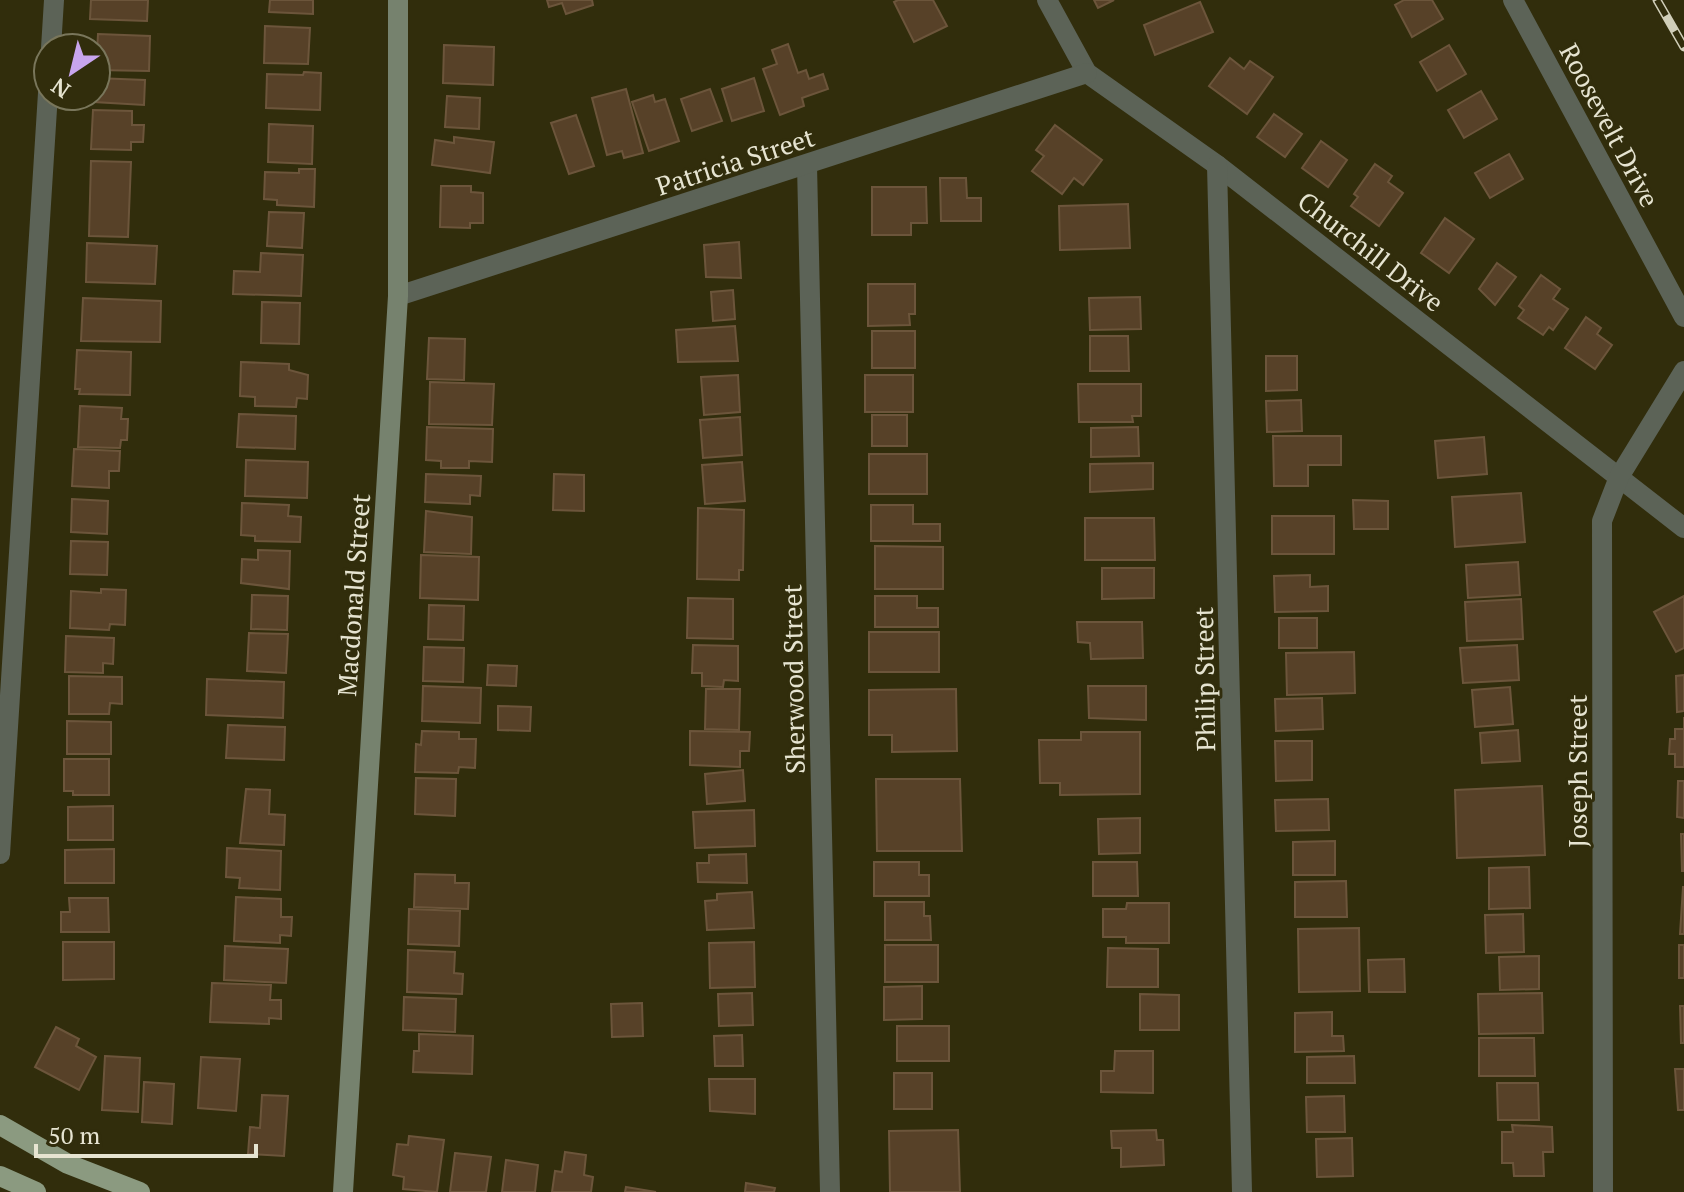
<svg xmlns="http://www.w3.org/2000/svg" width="1684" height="1192" font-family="'PT Serif',serif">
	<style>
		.building { fill: #574128; stroke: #6c553b; stroke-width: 2 }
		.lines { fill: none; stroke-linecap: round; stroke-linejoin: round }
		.street { stroke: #5c6357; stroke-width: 20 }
		.secondary { stroke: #76826e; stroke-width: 20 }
		.primary { stroke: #8b9a80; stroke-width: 20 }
		.rail-casing { stroke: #d0ceb9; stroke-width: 9 }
		.rail { stroke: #312d0c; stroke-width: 6; stroke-dasharray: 18; stroke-linecap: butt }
		.labels { text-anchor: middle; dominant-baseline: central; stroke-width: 6; stroke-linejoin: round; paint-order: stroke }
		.street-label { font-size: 26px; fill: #e6e4d1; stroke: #312d0c }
	</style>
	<rect width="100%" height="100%" fill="#312d0c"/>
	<!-- building -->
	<g class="building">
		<path d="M91,0h57l-1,21 -57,-2z"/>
		<path d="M270,0h43v14l-44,-2z"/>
		<path d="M547,0h45l1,5 -27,9 -4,-11 -13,4z"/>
		<path d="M898,0h35l14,26 -33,16 -20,-40z"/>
		<path d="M1094,0h20l-16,8z"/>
		<path d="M1404,0h28l11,19 -31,18 -17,-32z"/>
		<path d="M1200,2l13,30 -58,23 -11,-30z"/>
		<path d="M265,26l45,2 -2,36 -44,-1z"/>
		<path d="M98,34l52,2 -1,35 -53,-1z"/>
		<path d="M788,44l10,29 8,-3 3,9 14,-5 5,15 -26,9 2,8 -24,9 -17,-46 14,-5 -5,-14z"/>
		<path d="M444,45l50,2 -1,38 -50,-2z"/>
		<path d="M1449,45l17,29 -29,17 -17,-29z"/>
		<path d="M1230,58l14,11 6,-8 23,16 -26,37 -38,-28z"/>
		<path d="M304,72l17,1 -1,37 -54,-2 1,-34 36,1z"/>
		<path d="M96,78l49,2 -1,25 -50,-3z"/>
		<path d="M754,78l10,33 -32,10 -10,-32z"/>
		<path d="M626,89l17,64 -19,5 -2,-7 -15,4 -15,-57z"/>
		<path d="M710,89l12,32 -30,10 -11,-32z"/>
		<path d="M1481,91l16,28 -33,19 -16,-28z"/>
		<path d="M653,95l2,7 10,-3 14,42 -30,10 -17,-49z"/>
		<path d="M447,96l33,2 -1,31 -34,-2z"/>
		<path d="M93,110l39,1v14h12l-1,17h-12v8l-40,-1z"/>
		<path d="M1274,114l28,20 -17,23 -28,-20z"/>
		<path d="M576,115l18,51 -25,8 -18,-51z"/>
		<path d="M269,124l44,2 -1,38 -44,-2z"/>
		<path d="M1055,125l47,35 -19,25 -9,-7 -12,16 -30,-23 12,-15 -8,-6z"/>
		<path d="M454,137l40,5 -4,31 -58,-8 3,-25 19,3z"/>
		<path d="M1321,141l26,19 -19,27 -26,-19z"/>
		<path d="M1509,154l14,25 -33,19 -15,-25z"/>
		<path d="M91,161l40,1 -3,75 -39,-1z"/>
		<path d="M1375,164l17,12 -4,6 15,11 -24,33 -28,-20 7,-9 -4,-3z"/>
		<path d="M299,169h16l-1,38 -37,-2v-5l-13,-1 1,-27 34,1z"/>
		<path d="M940,178h26l1,20h14v23h-40z"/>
		<path d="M441,186h30v6l12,1v30h-13v5l-30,-1z"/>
		<path d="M872,187h54l1,36h-16v12h-39z"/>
		<path d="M1128,204l2,44 -70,2 -1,-44z"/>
		<path d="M269,212l35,1 -2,35 -35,-2z"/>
		<path d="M1445,218l29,21 -25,34 -28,-20z"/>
		<path d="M739,242l2,36 -35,-1 -2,-32z"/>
		<path d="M87,243l70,3 -2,38 -69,-2z"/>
		<path d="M261,253l42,2 -2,41 -68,-2 1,-23 26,1z"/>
		<path d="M1497,263l19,14 -21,28 -16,-16z"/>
		<path d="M1541,275l19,14 -7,10 15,10 -15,21 -4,-3 -6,8 -25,-17 6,-8 -5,-4z"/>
		<path d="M868,284h47v30h-6l1,11 -42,1z"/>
		<path d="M733,290l2,29 -22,2 -2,-29z"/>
		<path d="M1140,297l1,32 -51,1 -1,-32z"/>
		<path d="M83,298l78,3 -1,41 -79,-1z"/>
		<path d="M262,302l38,1 -1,41 -38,-1z"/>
		<path d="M1586,317l15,11 -4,6 15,11 -17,24 -30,-21z"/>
		<path d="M735,326l3,35 -60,1 -2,-32z"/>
		<rect x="872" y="331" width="43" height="37"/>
		<path d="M1090,336h38l1,35h-39z"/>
		<path d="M429,338l36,1 -1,41 -37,-1z"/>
		<path d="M77,350l54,2 -1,43 -51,-1 1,-5h-5z"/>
		<path d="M1266,356h31v34l-31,1z"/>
		<path d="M241,362l48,2v6l19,5 -1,24 -10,-1 -1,9 -41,-1v-9l-15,-1z"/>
		<path d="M738,375l2,37 -36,3 -3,-38z"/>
		<rect x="865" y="375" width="48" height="37"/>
		<path d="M430,382l64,2 -2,41 -63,-1z"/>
		<path d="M1078,384h63v32h-9l1,6h-54z"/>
		<path d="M1301,400l1,31 -35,1 -1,-31z"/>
		<path d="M80,406l42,2 -1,11h7l-1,21h-6l-1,8 -42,-1z"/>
		<path d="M239,414l57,2 -1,33 -58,-2z"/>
		<rect x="872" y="415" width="35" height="31"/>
		<path d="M740,417l2,38 -39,3 -3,-38z"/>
		<path d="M427,427l66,2 -1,33 -23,-1v7h-28v-7l-15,-1z"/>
		<path d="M1138,427l1,29 -48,1v-29z"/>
		<path d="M1273,436h68v29h-33v21h-34z"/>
		<path d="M1484,437l3,37 -49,4 -3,-37z"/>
		<path d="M74,449l46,2 -1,20h-10v17l-37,-2z"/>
		<rect x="869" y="454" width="58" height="40"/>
		<path d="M246,460l62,2 -1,36 -62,-2z"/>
		<path d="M742,462l3,39 -40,3 -3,-39z"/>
		<path d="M1153,463v26l-63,3v-28z"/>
		<path d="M426,474l55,2 -1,20 -10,-1v9l-45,-2z"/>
		<path d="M554,474l30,1v36l-31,-1z"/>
		<path d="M1521,493l4,49 -70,5 -3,-50z"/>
		<path d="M72,499l36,2 -1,33 -36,-2z"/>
		<path d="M1353,500l35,1v28h-34z"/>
		<path d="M242,503l47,2 -1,11 13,1 -1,25 -45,-1v-5l-14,-1z"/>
		<path d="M871,505h42v19h27v17h-69z"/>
		<path d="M698,508l46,2 -1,60h-4v10l-42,-1z"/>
		<path d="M426,511l46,6 -1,37 -47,-2z"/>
		<rect x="1272" y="516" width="62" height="38"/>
		<path d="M1085,518h69l1,42h-70z"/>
		<path d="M71,541l37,1 -1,33 -37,-1z"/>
		<path d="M875,546l68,1v42h-68z"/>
		<path d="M258,550l32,1 -1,38 -48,-6 1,-24 16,1z"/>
		<path d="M421,555l58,2 -1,43 -58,-2z"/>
		<path d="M1518,562l2,33 -52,3 -2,-33z"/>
		<path d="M1102,568h52v30l-52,1z"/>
		<path d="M1310,575v12l18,-1v25l-53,1 -1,-36z"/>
		<path d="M101,589l25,1 -1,35 -15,-1 -1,6 -39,-2 1,-37 30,2z"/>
		<path d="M252,595l36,1 -1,34 -36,-1z"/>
		<path d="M875,596h42v12h21v19h-63z"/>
		<path d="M1684,596v52l-8,4 -22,-40z"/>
		<path d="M688,598l45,1v40l-46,-1z"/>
		<path d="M1521,599l2,40 -56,2 -2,-39z"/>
		<path d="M429,605l35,1 -1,34 -35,-1z"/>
		<rect x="1279" y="618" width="38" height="30"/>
		<path d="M1077,622h65l1,36 -52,1 -1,-16 -12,-1z"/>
		<rect x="869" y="632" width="70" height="40"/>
		<path d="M249,633l39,1 -2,39 -39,-2z"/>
		<path d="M66,636l48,2 -1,26 -10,-1v10l-38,-1z"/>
		<path d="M693,645l45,1v35l-14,-1 -1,7 -21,-1v-13h-10z"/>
		<path d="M1517,645l2,35 -56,3 -3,-35z"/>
		<path d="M424,647l40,1 -1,34 -40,-1z"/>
		<path d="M1354,652l1,41 -68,2 -1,-42z"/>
		<path d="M488,665l29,1 -1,20 -29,-1z"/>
		<path d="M1684,675v36l-7,1 -1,-36z"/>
		<path d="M69,676l53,1v27l-12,-1 -1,11h-40z"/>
		<path d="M207,679l77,3 -1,36 -77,-3z"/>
		<path d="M423,686l58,2 -1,35 -58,-2z"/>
		<path d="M1088,686h58v34l-57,-2z"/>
		<path d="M1510,687l3,37 -38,3 -3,-37z"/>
		<path d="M706,689h34l-1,41 -34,-1z"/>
		<path d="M956,689l1,62 -65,1v-17h-23v-45z"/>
		<path d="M1322,698l1,31 -47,2 -1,-32z"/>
		<path d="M498,706l33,1 -1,24 -32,-1z"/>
		<path d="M1684,717v50h-9v-13h-6l1,-15h5v-10h9z"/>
		<path d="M67,721l44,1v32h-44z"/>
		<path d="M228,725l57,2 -1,33 -58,-2z"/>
		<path d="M1518,730l2,31 -38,2 -2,-30z"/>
		<path d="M422,731l37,1v7h17l-1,29 -16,-1 -1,6 -43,-1 1,-28 5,1z"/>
		<path d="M690,731l60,1 -1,19h-9v16l-50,-2z"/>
		<path d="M1081,732h59v62l-80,1v-12h-20l-1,-43h42z"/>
		<path d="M1275,741h37v39l-36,1z"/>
		<path d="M64,759h45v36h-36v-4h-9z"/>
		<path d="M743,770l2,31 -38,3 -2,-30z"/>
		<path d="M416,778l40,1 -1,37 -40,-2z"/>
		<path d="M876,779h84l2,72h-85z"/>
		<path d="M1678,781h6v37l-7,-1z"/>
		<path d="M1542,786l3,69 -88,3 -2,-68z"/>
		<path d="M246,789l24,1 -1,24 16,1 -1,30 -44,-2z"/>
		<path d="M1328,799l1,31 -53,1 -1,-31z"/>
		<path d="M113,806v34h-45v-33z"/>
		<path d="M754,810l1,36 -60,2 -2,-36z"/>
		<path d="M1140,818v35l-41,1 -1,-35z"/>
		<path d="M1681,834h3v37h-2z"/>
		<path d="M1335,841v34h-42v-33z"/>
		<path d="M227,848l54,3 -1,39 -41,-2 1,-10 -14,-1z"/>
		<path d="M114,849v34h-49v-33z"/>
		<path d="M746,854l1,29 -49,-1 -1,-19h12v-8z"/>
		<path d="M874,862h45v13h10v21h-55z"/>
		<path d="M1093,862h44l1,34h-45z"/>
		<path d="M1529,867l1,41 -41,1v-41z"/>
		<path d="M415,874l40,1v8h14l-1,26 -54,-2z"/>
		<path d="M1346,881l1,36h-52v-35z"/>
		<path d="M1683,887h1v47h-4z"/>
		<path d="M752,892l2,36 -47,2 -2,-29 12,-1v-6z"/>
		<path d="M236,897l45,2v18h11l-1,19 -11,-1v8l-46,-2z"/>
		<path d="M69,898h39l1,34h-48v-20h9z"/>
		<path d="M885,902h39v14h6l1,24h-46z"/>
		<path d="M1127,903h42v40h-43v-6h-23v-28h23z"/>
		<path d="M409,909l51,2 -1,35 -51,-2z"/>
		<path d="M1523,914l1,38 -38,1 -1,-38z"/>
		<path d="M1359,928l1,63 -61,1 -1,-63z"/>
		<path d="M63,942h51v37l-51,1z"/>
		<path d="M754,942l1,45 -45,1 -1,-45z"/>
		<rect x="885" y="945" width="53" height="37"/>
		<rect x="1679" y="945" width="5" height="33"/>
		<path d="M225,946l63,3 -2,34 -62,-3z"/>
		<path d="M1108,948l50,1v38h-51z"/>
		<path d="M408,950l47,2 -1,21 9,1 -1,20 -55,-2z"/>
		<path d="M1539,956v33l-39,1 -1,-33z"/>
		<path d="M1404,959l1,33h-36l-1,-32z"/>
		<path d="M212,983l59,2 -1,15h11v19l-12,-1v6l-59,-2z"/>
		<path d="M922,986v33l-38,1v-33z"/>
		<path d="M752,993l1,32 -34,1 -1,-32z"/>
		<path d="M1542,993l1,40 -64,1 -1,-40z"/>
		<path d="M1140,994l39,1v35h-39z"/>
		<path d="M404,997l52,2 -1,33 -52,-2z"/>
		<path d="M642,1003l1,33 -31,1 -1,-33z"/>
		<path d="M1680,1006h4v37h-3z"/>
		<path d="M1332,1012v24h11l1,15 -49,1v-39z"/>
		<rect x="897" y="1026" width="52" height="35"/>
		<path d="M56,1027l23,12 -3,7 20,11 -17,33 -44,-23z"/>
		<path d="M419,1034l54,2 -1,38 -59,-2 1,-21h5z"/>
		<path d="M742,1035l1,31h-28l-1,-30z"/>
		<path d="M1479,1038h55l1,38h-56z"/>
		<path d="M1115,1051h38v42l-52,-1v-21h13z"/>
		<path d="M105,1056l35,2 -2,54 -36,-2z"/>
		<path d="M1354,1056l1,27h-48v-26z"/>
		<path d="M201,1057l39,2 -4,52 -38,-3z"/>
		<path d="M1675,1069h9v41h-6z"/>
		<rect x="894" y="1073" width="38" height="36"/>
		<path d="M709,1079h46v35l-45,-3z"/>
		<path d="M144,1082l30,2 -2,40 -30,-2z"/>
		<path d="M1497,1083h41l1,37h-41z"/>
		<path d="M262,1095l26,1 -4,60 -36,-2 2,-27 10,1z"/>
		<path d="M1344,1096l1,36h-38l-1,-35z"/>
		<path d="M1512,1125l40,2 1,25h-10l1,24h-30l-1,-13h-11v-31h11z"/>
		<path d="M958,1130l2,62h-70l-1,-61z"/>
		<path d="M1156,1130l1,10h6l1,25 -43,2v-19h-9l-1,-17z"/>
		<path d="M409,1136l35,4 -7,52 -34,-3 1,-12 -11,-2 4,-31 11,1z"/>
		<path d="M1352,1138l1,38 -36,1 -1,-38z"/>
		<path d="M565,1152l21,3 -2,20 9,2 -2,15h-39l3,-21 7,1z"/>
		<path d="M455,1153l36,4 -5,35h-36z"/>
		<path d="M506,1160l32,5 -3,27h-33z"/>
		<path d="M746,1183l29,5 -1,4h-29z"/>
		<path d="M626,1187l30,5h-31z"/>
	</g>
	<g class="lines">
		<!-- street -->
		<g class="street">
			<path d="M1047,0l40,73 130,92 467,363"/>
			<path d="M1513,0l171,317"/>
			<path d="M51,48l3,-48"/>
			<path d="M807,165l23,1027"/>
			<path d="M1217,165l25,1027"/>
			<path d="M398,296l689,-223"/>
			<path d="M0,854l48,-761"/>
			<path d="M1603,1192l-1,-671 17,-44 65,-106"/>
		</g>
		<!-- secondary -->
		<path class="secondary" d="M343,1192l55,-896v-296"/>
		<!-- primary -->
		<g class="primary">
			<path d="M0,1125l68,39 72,28"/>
			<path d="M0,1176l36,16"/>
		</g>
		<!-- rail casing -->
		<g class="rail-casing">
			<path id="rail" d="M1657,0l27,47"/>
		</g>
		<!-- rail -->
		<use href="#rail" class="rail"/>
	</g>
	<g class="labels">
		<!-- street labels -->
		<g class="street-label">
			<text transform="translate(1610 125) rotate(62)">Roosevelt Drive</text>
			<text transform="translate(735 161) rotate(-18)">Patricia Street</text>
			<text transform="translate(1371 251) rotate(38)">Churchill Drive</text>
			<text transform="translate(353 595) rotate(-86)">Macdonald Street</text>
			<text transform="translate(793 679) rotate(-91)">Sherwood Street</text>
			<text transform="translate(1204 679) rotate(-91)">Philip Street</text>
			<text transform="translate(1577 771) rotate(-90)">Joseph Street</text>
		</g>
	</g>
	<!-- north arrow -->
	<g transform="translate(72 72) rotate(215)"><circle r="38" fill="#312d0c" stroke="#79765b" stroke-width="2"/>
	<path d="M0-6L14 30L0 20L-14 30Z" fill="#c8a5ee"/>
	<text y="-12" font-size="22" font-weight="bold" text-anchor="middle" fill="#e6e4d1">N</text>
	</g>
	<!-- scale -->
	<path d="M36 1144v12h220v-12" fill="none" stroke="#e6e4d1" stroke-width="4"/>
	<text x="48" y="1144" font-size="24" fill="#e6e4d1" stroke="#312d0c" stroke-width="6" paint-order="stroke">50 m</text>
</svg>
